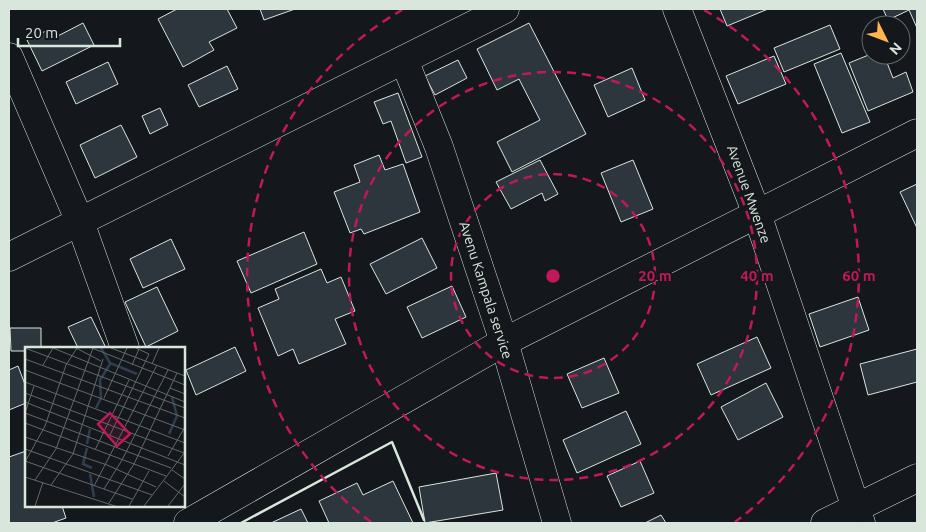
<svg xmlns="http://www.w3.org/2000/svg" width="926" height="532" font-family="Ubuntu,sans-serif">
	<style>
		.building { fill: #2c363c; stroke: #d8e6dc }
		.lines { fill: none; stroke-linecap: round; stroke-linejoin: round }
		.minor-casing { stroke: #d8e6dc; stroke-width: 29 }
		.minor { stroke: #14181c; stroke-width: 28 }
		.wall { stroke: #d8e6dc; stroke-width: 2.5 }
		.ring { fill: none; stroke: #c2185b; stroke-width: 2.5; stroke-dasharray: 9 6 }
		.labels { text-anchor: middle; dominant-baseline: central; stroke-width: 4; stroke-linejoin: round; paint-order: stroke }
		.street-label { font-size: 14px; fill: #d8e6dc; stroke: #14181c }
		.inset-river { fill: none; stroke: #2f3f4d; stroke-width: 2.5 }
		.inset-road { fill: none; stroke: #626a69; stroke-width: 1 }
		.view { fill: #c2185b; fill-opacity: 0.15; stroke: #c2185b; stroke-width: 2.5 }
		.inset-edge { fill: none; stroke: #d8e6dc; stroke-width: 2.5 }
		.centre { fill: #c2185b; stroke: #14181c; stroke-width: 2.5 }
		.ring-label { font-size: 15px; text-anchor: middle; font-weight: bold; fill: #c2185b; stroke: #14181c; stroke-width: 4; stroke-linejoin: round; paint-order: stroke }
	</style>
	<rect width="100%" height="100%" fill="#14181c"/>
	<!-- building -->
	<g class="building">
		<path d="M177,9h50l10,19 -28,14 5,8 -31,17 -25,-48z"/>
		<path d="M260,9h35l-31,11z"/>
		<path d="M720,9h48l-41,17z"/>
		<path d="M883,9h34v19l-8,-18 -21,10z"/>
		<path d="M83,23l11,22 -52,26 -15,-31 21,-10 4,9z"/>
		<path d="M529,23l57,111 -74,38 -15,-30 43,-22 -21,-41 -22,11 -20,-41z"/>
		<path d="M830,25l10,24 -56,23 -10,-24z"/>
		<path d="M841,53l29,69 -28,11 -28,-69z"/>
		<path d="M871,54l13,1 9,23 13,-6 7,20 -45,19 -19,-48z"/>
		<path d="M774,56l12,28 -48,20 -12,-28z"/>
		<path d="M458,60l9,18 -32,17 -10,-19z"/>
		<path d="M108,62l10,22 -42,20 -10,-22z"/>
		<path d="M227,66l11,23 -39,18 -11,-22z"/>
		<path d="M632,68l13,32 -37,17 -14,-32z"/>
		<path d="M398,93l24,64 -16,6 -15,-42 -8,3 -9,-22z"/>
		<path d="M160,108l8,17 -18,9 -8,-18z"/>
		<path d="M121,125l16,32 -42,21 -15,-33z"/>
		<path d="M379,155l6,15 18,-6 17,48 -56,22 -3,-5 -11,4 -16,-41 26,-10 -6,-17z"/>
		<path d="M540,160l18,34 -13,7 -3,-8 -31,16 -15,-27z"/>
		<path d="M633,160l20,49 -32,13 -20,-49z"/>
		<path d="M917,184v44l-17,-36z"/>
		<path d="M304,232l13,32 -66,29 -14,-32z"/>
		<path d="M422,238l15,30 -51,26 -16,-30z"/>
		<path d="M171,239l14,30 -42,19 -13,-29z"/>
		<path d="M321,269l6,14 14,-6 14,34 -20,8 11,25 -47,20 -6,-15 -15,7 -20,-48 21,-9 -4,-10z"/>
		<path d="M452,286l14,31 -44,21 -15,-31z"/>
		<path d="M157,287l21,44 -32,16 -21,-45z"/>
		<path d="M858,297l11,33 -49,17 -11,-33z"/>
		<path d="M91,317l15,31h-28l-10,-21z"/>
		<path d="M10,328h31v20h-15v3h-15z"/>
		<path d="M757,337l14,31 -60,27 -14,-31z"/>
		<path d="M235,347l11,24 -50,24 -10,-25z"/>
		<path d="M917,349v33l-49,13 -8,-31z"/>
		<path d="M604,358l15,35 -37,15 -15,-34z"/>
		<path d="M18,366l8,21v16l-17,7v-40z"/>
		<path d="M766,383l17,34 -45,23 -17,-33z"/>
		<path d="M626,411l15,33 -64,29 -14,-33z"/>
		<path d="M26,451v55h36l4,12 -14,5h-43v-66z"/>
		<path d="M640,461l14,32 -33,14 -14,-31z"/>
		<path d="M496,473l7,37 -78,13 -6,-36z"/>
		<path d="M393,481l20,42h-84l-10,-22 38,-18 6,12z"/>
		<path d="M301,509l7,14h-37z"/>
		<path d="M661,515l5,8h-21z"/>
	</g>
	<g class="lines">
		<!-- minor casing -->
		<g class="minor-casing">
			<g id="minor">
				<path d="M677,9l80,205 104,309"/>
				<path d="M9,57l71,165 45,126"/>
				<path d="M404,60l35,87 65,195 53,181"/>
				<path d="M9,257l496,-248"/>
				<path d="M188,523l316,-181 413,-209"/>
				<path d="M825,523l92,-45"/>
			</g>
		</g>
		<!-- minor -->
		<use href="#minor" class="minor"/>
		<!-- wall -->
		<path class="wall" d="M241,523l151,-81 32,78"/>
	</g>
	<!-- distance rings -->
	<g class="ring">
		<circle cx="553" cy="276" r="102"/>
		<circle cx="553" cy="276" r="204"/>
		<path d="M371 522A306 306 0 0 1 402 10M704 10A306 306 0 0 1 735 522"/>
	</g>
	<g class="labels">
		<!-- street labels -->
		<g class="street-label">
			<text transform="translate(749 194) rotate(70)">Avenue Mwenze</text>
			<text transform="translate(486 290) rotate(72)">Avenu Kampala service</text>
		</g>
	</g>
	<!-- overview -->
	<g transform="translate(25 347)">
		<rect width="160" height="160" fill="#14181c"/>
		<path class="inset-river" d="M76,1l9,15 27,11M71,61l5,-10 -1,-18 10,-16M144,87l8,-18 -5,-19M62,97l3,-15M62,101l-4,16 9,4M65,127l4,23"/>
		<path class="inset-road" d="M0,1l160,60M28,1l132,54M51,1l25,13M67,1l93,37M86,1l74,28M0,12l160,59M127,17l7,-16M18,18l10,-17M107,18l7,-16M0,23l160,60M0,35l160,61M145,41l15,6M0,46l159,60M79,51l23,-50M0,55l160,63M0,66l146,55M0,66l9,-27M0,76l141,53M85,88l39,-81 -13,-6M0,90l82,28 49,22M0,102l127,46M70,103l34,-70M143,109l17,-29M0,114l107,38M0,115l20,-36 21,-61 11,-17M147,123l13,9M0,130l90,29M10,133l21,-31 37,-101M139,134l21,16M26,138l22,-31 30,-95M69,139l63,-121M79,142l18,-29 46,-90M84,156l25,-39 43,-91M10,159l8,-24M104,159l20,-35M119,159l41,-54M143,159l17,-22"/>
		<path class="view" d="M85,66l20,21 -13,12 -19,-22z"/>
		<rect width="160" height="160" class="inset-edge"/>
	</g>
	<circle cx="553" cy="276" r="8" class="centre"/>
	<g class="ring-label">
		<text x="655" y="281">20 m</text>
		<text x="757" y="281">40 m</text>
		<text x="859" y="281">60 m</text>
	</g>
	<!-- border -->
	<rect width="926" height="532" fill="none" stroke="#d8e6dc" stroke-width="20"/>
	<!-- north arrow -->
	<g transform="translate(886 40) rotate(132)"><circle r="24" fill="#14181c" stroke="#626a69"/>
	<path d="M0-4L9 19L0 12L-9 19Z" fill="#ffb74d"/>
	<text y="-8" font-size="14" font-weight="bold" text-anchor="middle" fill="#d8e6dc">N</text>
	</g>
	<!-- scale -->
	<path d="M18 38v8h102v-8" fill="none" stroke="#d8e6dc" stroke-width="2.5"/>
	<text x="25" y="38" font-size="15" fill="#d8e6dc" stroke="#14181c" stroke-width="4" paint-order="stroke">20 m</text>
</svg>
